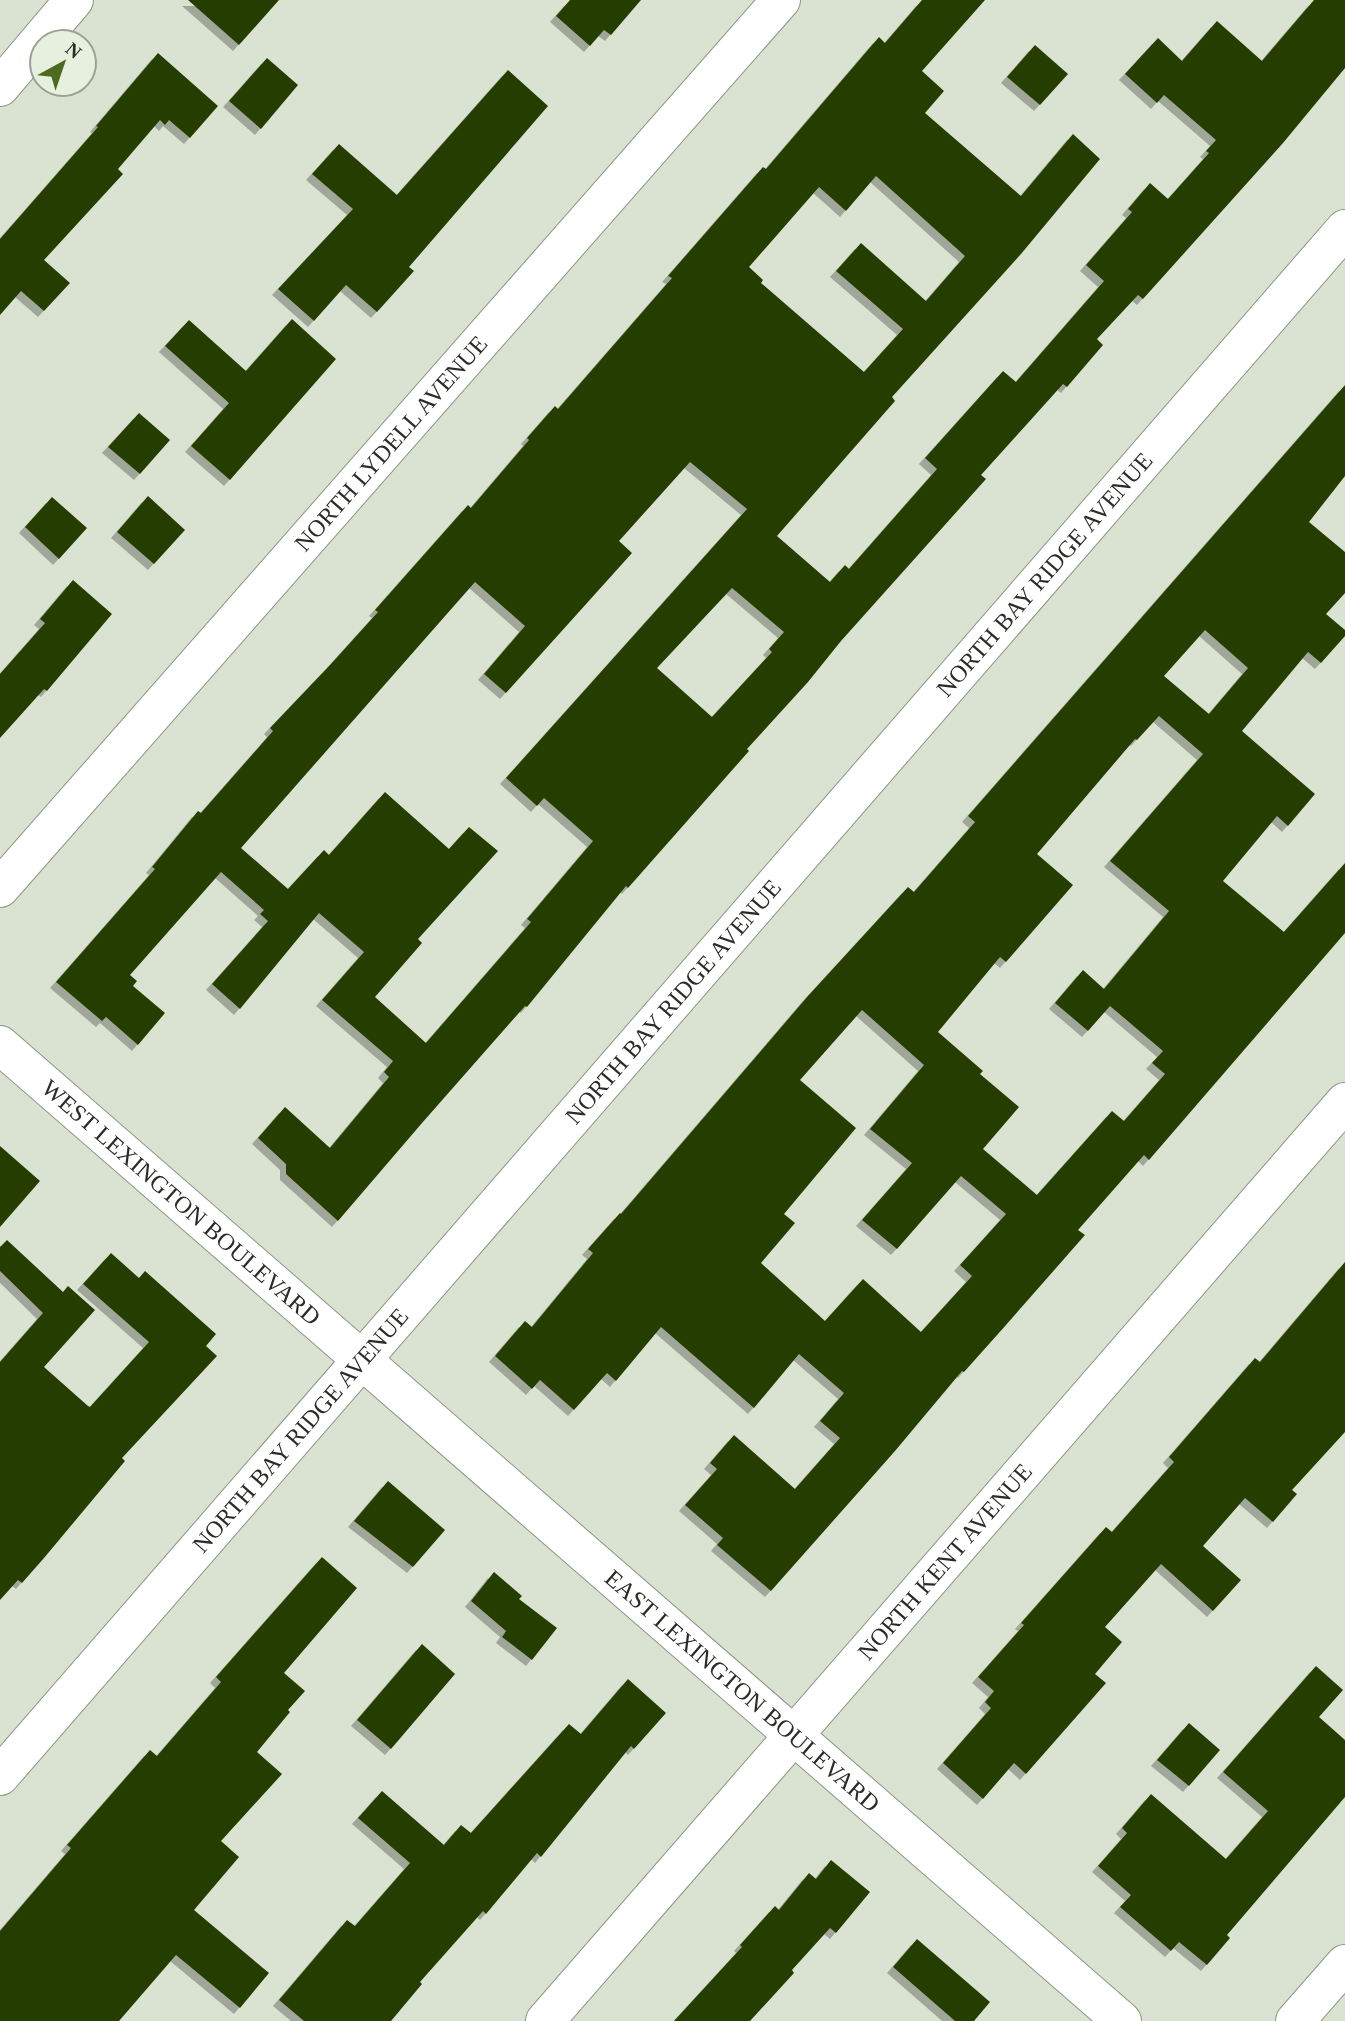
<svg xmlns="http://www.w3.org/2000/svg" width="1345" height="2021" font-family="Georgia,serif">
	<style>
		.building { fill: #273d03; fill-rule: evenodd; filter: url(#shadow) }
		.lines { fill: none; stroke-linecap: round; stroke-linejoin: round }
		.street-casing { stroke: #8d9585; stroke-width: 40 }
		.street { stroke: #fff; stroke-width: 38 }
		.labels { text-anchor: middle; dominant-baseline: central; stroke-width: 7; stroke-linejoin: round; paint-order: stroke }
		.street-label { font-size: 24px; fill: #292d26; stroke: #e7f0de }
	</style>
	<defs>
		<filter id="shadow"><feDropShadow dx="-6" dy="6" stdDeviation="0" flood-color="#0004"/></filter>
	</defs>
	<rect width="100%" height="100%" fill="#dae3d1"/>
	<!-- building -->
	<g class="building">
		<path d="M188,0h91l-40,45z"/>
		<path d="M570,0h71l-30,35 -7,-5 -14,16 -34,-30z"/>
		<path d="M922,0h63l-63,71 22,20 -19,22 96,83 52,-62 27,25 -79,95 -129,143 3,4 -118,135 53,46 15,-17 4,4 88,-100 -12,-11 78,-87 13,11 88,-101 -18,-16 46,-53 -4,-3 22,-26 18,16 41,-46 -3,-2 10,-11 -52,-45 -7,8 -32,-29 33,-36 24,23 35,-40 45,40 52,-61h31v68l-62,75 -140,156 -5,-4 -41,44 6,6 -36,42 -4,-3 -82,91 5,4 -145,162 -33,41 -61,67 2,2 -121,137 -2,-2 -99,121 -2,-1 -103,117 -84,98 -52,-47v-10l-28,-26 27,-31 45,41 59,-71 -5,-5 9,-11 -71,-61 42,-48 -45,-39 -79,96 -28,-25 56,-63 -8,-7 4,-4 -43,-38 -91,103 7,6 -4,5 32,27 -27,32 -32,-28 -4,4 -46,-39 99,-113 -3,-2 46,-56 3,2 72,-82 -3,-3 61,-64 47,-52 -3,-2 93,-105 3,3 58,-68 -2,-2 28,-32 3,3 114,-131 -4,-2 95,-109 3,2 113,-132 6,6zM876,176l89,80 -39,45 -65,-58 -25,28 67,58 -39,43 -103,-89 2,-3 -14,-13 70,-80 27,24zM690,462l57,47 -241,269 31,28 7,-8 49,43 -66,78 4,3 -105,121 -51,-46 47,-54 -4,-4 80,-88 -29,-24 -20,22 -64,-57 -56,63 -5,-5 -36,39 -47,-41 234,-266 50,44 -41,48 22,19 126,-140 -13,-12zM732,588l52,44 -15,17 3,3 -60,65 -55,-49z"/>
		<path d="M1035,45l33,29 -28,31 -33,-28z"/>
		<path d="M158,53l60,53 -28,32 -21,-18 -4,5 -5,-5 -42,49 5,5 -79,86 26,23 -26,28 -23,-20 -21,24v-76l98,-112 -2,-1z"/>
		<path d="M267,58l31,27 -37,44 -32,-28z"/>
		<path d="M508,70l40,36 -139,161 5,4 -37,41 -31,-27 -32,36 -36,-32 75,-80 -41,-35 27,-30 58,51z"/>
		<path d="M292,319l44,40 -106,121 -39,-34 38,-43 -64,-57 24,-26 57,51z"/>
		<path d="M1345,385v91l-36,46 36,30v41l-19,21 19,16v6l-24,27 -13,-11 -66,79 73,63 -27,32 -11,-10 -54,65 61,51 61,-69v70l-196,227 -5,-5 -66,75 7,5 -79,90 -42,47 -2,-1 -67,80 -124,140 -54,-46 6,-7 -38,-33 32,-36 -7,-6 24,-28 61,54 45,-51 -20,-17 24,-28 -45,-39 -45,54 -93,-81 -45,54 -9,-8 -33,37 -34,-30 -8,9 -37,-33 30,-35 7,6 61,-74 -5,-4 32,-36 1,1 187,-218 100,-109 6,5 61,-70 -7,-6zM1205,630l43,38 -39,46 -45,-38zM1159,716l44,38 -93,107 59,50 -65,78 -21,-19 -28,33 33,28 22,-25 53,45 -11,12 13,11 -41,47 -12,-10 -75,84 -54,-46 36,-42 -39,-33 3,-3 -45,-39 62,-75 6,5 67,-77 -36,-31 98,-115 2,1zM862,1010l62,55 -54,64 42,34 -50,57 35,29 64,-73 45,38 -46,51 12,11 -51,56 -58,-53 -38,42 -64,-58 34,-40 -11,-9 72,-86 -56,-48z"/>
		<path d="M139,413l31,27 -30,34 -32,-27z"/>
		<path d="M148,496l37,34 -31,34 -37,-32z"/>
		<path d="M52,497l35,31 -28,31 -34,-32z"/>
		<path d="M73,580l39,34 -65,77 -3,-2 -44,49v-64l45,-51 -5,-4z"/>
		<path d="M0,1146l40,35 -40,46z"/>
		<path d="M7,1240l56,52 5,-6 27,24 -51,57 44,39 2,1 59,-65 -66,-58 28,-31 28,25 6,-7 71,63 -10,12 11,10 -95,102 3,3 -81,97 -22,25 -4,-3 -18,20v-238l43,-49 -43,-42v-24z"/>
		<path d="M1345,1262v170l-53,58 5,4 -24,28 -28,-24 -42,48 38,34 -28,31 -52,-47 -56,63 17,15 -27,32 11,9 -80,91 -12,-11 -31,36 -40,-36 48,-55 -6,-6 9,-11 -16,-14 46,-52 -3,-2 85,-96 6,5 62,-70 -5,-5 86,-99 5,4z"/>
		<path d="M388,1481l57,49 -32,37 -59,-46z"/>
		<path d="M322,1557l35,31 -73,85 21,18 -17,19 2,2 -33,40 25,22 -61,67 18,16 -45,53 75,63 -29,35 -64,-53 -57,66h-119v-90l71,-83 -4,-3 83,-95 7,6 64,-74 -5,-5z"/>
		<path d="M494,1572l28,24 -3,3 38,29 -25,32 -30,-23 4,-6 -35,-30z"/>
		<path d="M422,1644l33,30 -64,75 -34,-29z"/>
		<path d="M1316,1666l27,24 -24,27 26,23v57l-118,138 3,3 -23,27 -28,-23 -8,9 -51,-44 11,-12 -33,-29 29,-33 -5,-5 29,-34 75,65 42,-48 -45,-39z"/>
		<path d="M628,1679l38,34 -32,36 -3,-3 -90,111 -4,-4 -51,61 -3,-3 -63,71 2,2 -31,37h-87l-25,-21 68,-80 8,6 55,-63 -52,-45 24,-27 62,54 17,-20 10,8 98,-109 12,10z"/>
		<path d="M1189,1723l31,27 -31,36 -32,-26z"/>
		<path d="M831,1860l39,32 -34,41 -6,-5 -38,42 2,3 -44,48h-76l68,-74 -2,-2 35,-39 4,4 30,-37 7,6z"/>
		<path d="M917,1939l73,63 -16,19h-19l-62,-54z"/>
	</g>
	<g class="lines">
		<!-- street casing -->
		<g class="street-casing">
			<g id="street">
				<path d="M0,87l74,-87"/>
				<path id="s1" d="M0,888l781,-888"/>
				<path id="s2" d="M0,1045l1122,976"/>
				<path id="s3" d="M0,1776l1345,-1547"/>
				<path id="s4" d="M545,2021l800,-919"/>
				<path d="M1295,2021l50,-57"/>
			</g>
		</g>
		<!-- street -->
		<use href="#street" class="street"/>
	</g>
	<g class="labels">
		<!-- street labels -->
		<g class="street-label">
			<text stroke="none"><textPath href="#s1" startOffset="592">NORTH LYDELL AVENUE</textPath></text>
			<text stroke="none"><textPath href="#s3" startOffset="1592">NORTH BAY RIDGE AVENUE</textPath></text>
			<text stroke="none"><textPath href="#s3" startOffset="1026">NORTH BAY RIDGE AVENUE</textPath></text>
			<text stroke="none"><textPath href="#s2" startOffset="240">WEST LEXINGTON BOULEVARD</textPath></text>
			<text stroke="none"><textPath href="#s3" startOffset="458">NORTH BAY RIDGE AVENUE</textPath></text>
			<text stroke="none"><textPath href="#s4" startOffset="609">NORTH KENT AVENUE</textPath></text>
			<text stroke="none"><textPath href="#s2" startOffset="984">EAST LEXINGTON BOULEVARD</textPath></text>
		</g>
	</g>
	<!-- north arrow -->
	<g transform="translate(63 63) rotate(40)"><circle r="33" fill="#e7f0de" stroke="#9ba294" stroke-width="2"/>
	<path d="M0-5L12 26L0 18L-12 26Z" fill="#4d6b20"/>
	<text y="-10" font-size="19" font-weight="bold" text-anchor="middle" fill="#292d26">N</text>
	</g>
</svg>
